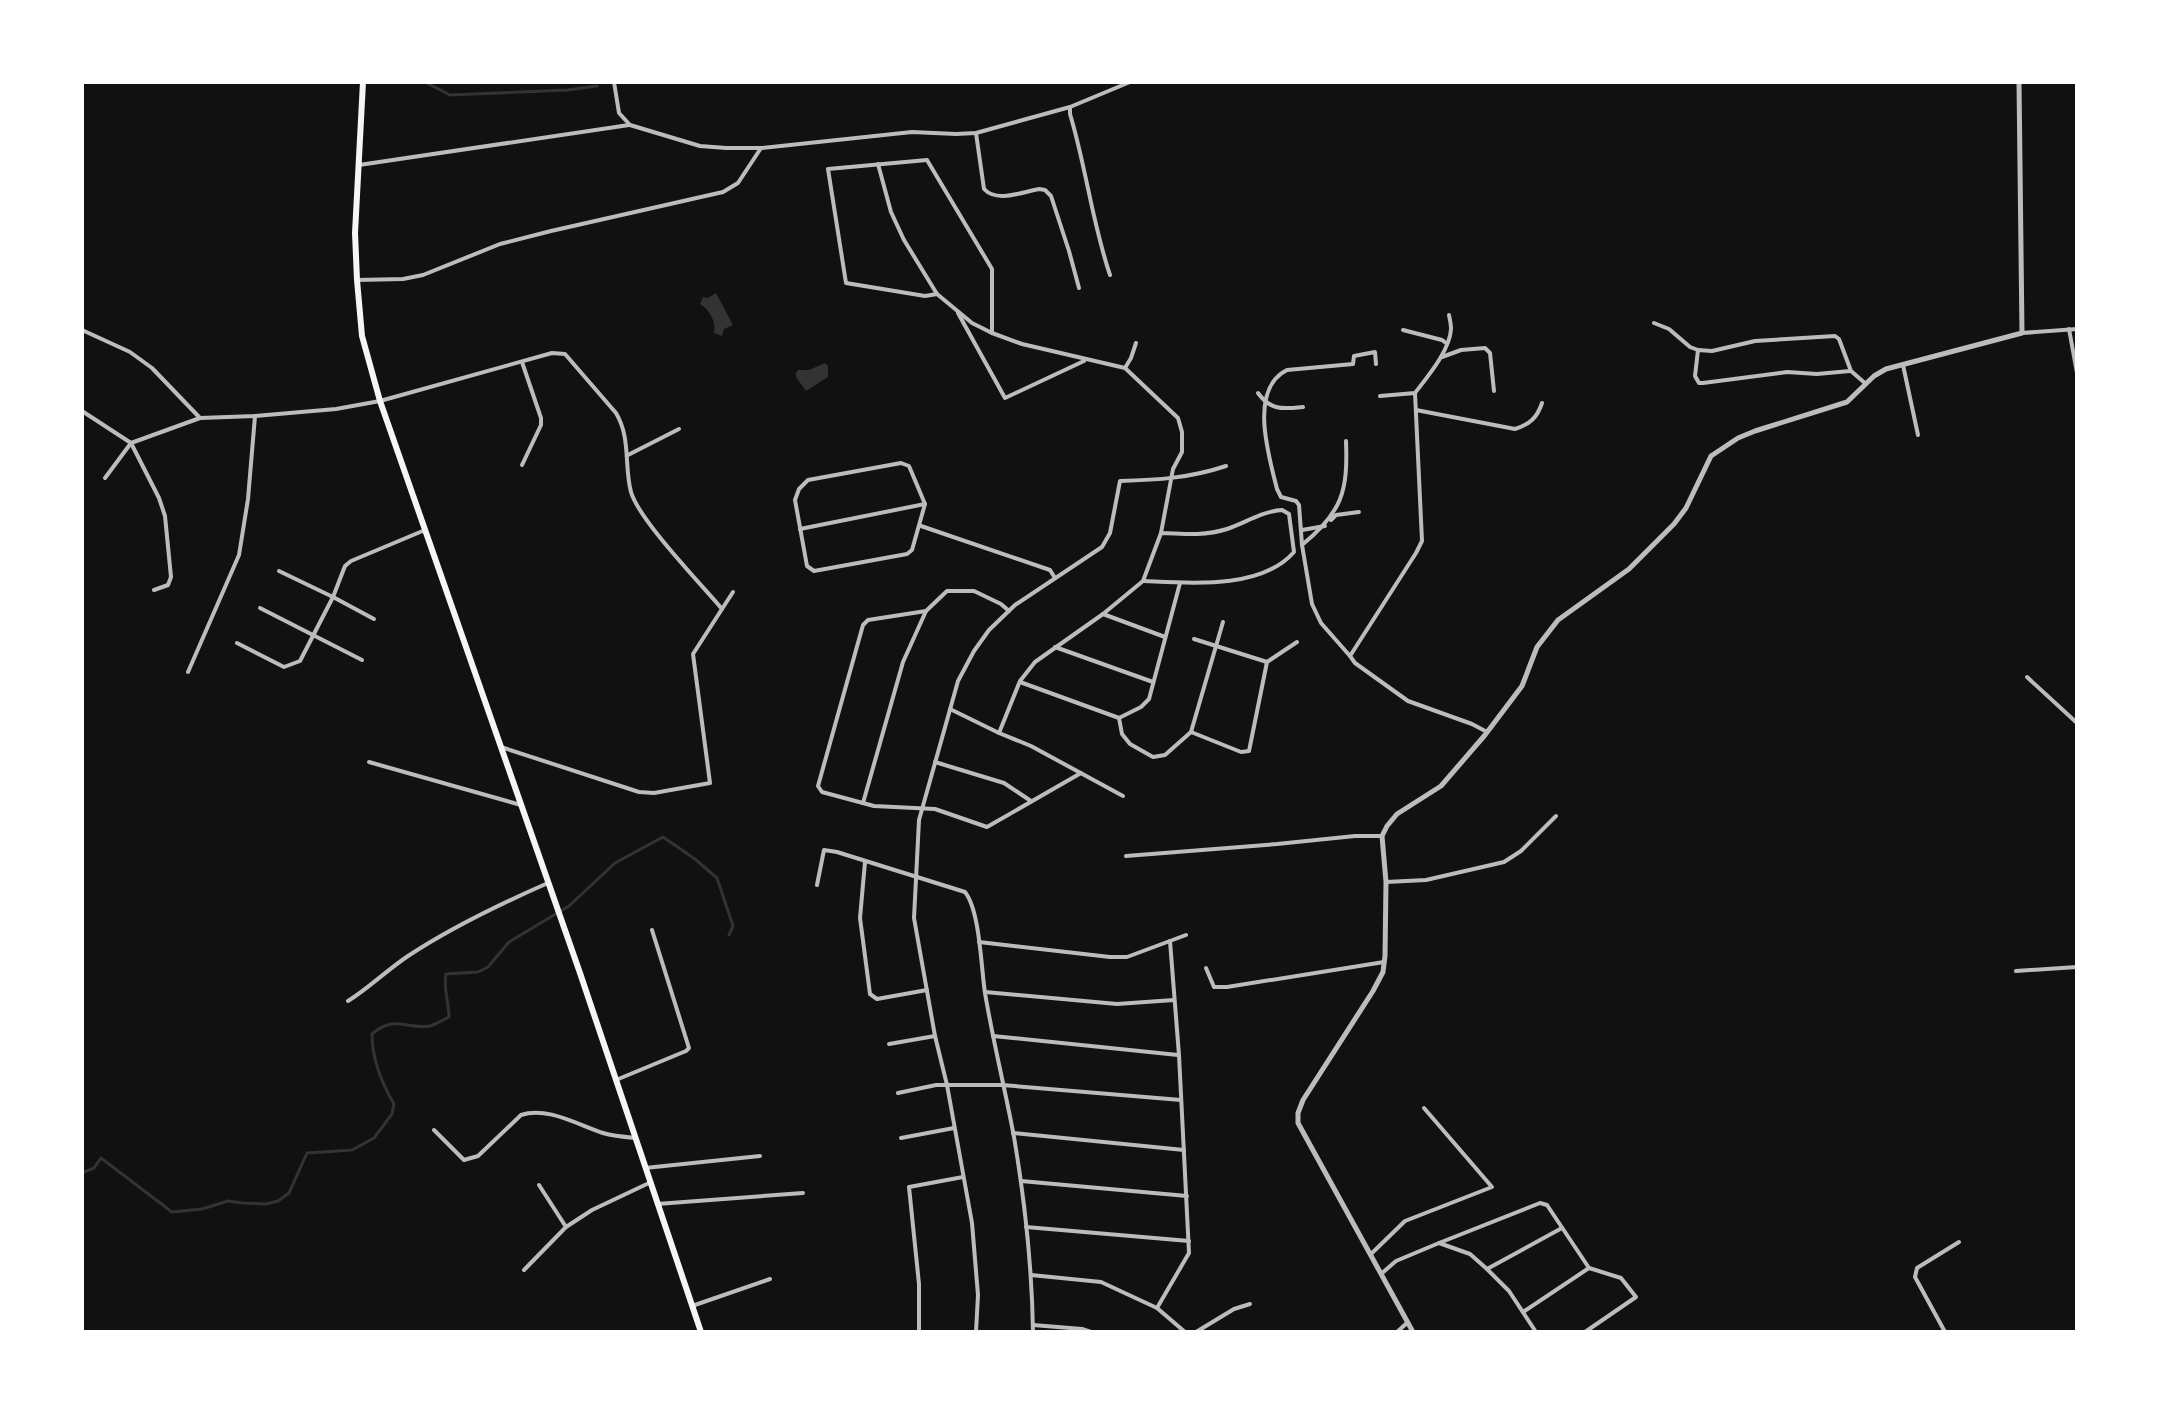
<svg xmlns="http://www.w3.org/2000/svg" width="2159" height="1414" font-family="'Public Sans',sans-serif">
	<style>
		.water { fill: #333 }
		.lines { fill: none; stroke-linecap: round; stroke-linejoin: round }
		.stream { stroke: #333; stroke-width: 3 }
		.minor { stroke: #bcbcbc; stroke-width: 4 }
		.tertiary { stroke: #bcbcbc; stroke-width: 5 }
		.secondary { stroke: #f5f5f5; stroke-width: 6 }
	</style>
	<rect width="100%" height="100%" fill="#111"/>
	<!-- water -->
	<g class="water">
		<path d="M716,293l17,32 -9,4 -2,7 -8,-3c3,-10 -5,-24 -14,-29l3,-7 5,1z"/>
		<path d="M825,363l3,3v11l-22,14 -10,-14v-4l2,-3h11z"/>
	</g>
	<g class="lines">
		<!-- stream -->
		<g class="stream">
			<path d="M425,82l25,13 118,-5 29,-4"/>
			<path d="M82,1173l12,-5 7,-10 71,54 30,-3 26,-8 14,2 24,1 12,-3 11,-8 18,-40 45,-3 22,-12 18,-24 2,-10c-13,-22 -22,-44 -22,-70 24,-20 33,-4 58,-8 6,-2 13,-6 19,-9 0,-15 -6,-28 -3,-43l32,-2 10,-5 21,-25 60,-36 46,-43 48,-26 32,22 22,19 16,48 -4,9"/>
		</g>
		<!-- minor -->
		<g class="minor">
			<path d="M614,82l5,31 11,12 70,21 26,2h35l151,-16 44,2 20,-1 94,-26 60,-25"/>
			<path d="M1070,107v7c16,53 22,108 40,161"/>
			<path d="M976,133l8,56c13,14 38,3 55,0l6,1 6,6 18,55 10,37"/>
			<path d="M878,164l13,48 13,28 33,54 35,29 20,10 30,11 103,24 53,50 4,14v20l-9,17 -12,64 -18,48 -40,33 -68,48 -15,19 -21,52"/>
			<path d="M359,165l270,-40"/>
			<path d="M357,280l46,-1 20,-4 77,-31 51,-13 172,-39 15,-9 23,-35"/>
			<path d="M937,294l-12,2 -79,-13 -18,-114 99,-9 65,109v64"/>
			<path d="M958,313l47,85 79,-37"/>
			<path d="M1654,323l15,6 21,18 8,3 14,1 43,-10 80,-5 4,3 12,32 15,13"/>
			<path d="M2069,329l8,44"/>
			<path d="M82,330l48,22 22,16 48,50"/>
			<path d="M1403,330l39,10 4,3"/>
			<path d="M2022,333l55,-4"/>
			<path d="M1698,350l-3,26 4,7h4l84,-11 30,2 33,-3"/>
			<path d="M1442,357l19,-7 24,-2 5,5 4,38"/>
			<path d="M1903,365l15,70"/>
			<path d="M1125,368l6,-10 5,-15"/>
			<path d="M1258,393c13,18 25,16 45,14"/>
			<path d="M1415,393l7,148 -6,12 -66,103 5,7 53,38 64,23 15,8"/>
			<path d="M1380,396l35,-3c13,-17 35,-43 36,-64 0,-5 -1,-9 -2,-14"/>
			<path d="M1416,410l99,19c15,-5 22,-11 27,-26"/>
			<path d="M82,411l49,32 28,55 6,18 6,61 -3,8 -14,5"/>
			<path d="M628,455l51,-26"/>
			<path d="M901,463l8,3 16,38 -13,46 -5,4 -93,17 -7,-5 -12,-66 4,-11 9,-9z"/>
			<path d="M522,465l19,-40v-7l-19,-56"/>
			<path d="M105,478l26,-35 69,-25 55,-2 81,-7 44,-8 172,-48 13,1 51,59c15,25 8,53 15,79 8,28 70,92 91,117l-29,45 17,129 -56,10 -15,-1 -138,-45"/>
			<path d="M1331,520l5,-5 23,-3"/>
			<path d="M921,526l129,44 5,8"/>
			<path d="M800,529l125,-25"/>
			<path d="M1302,530l23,-4"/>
			<path d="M1302,545c40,-33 46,-53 44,-104"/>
			<path d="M279,571l54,26 41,22"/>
			<path d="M1144,581c45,2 117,9 150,-29l-5,-38 -7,-4c-19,1 -37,13 -55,19 -22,7 -44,5 -66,4"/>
			<path d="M260,608l102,52"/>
			<path d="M722,609l11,-17"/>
			<path d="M926,611l-58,9 -5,5 -45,161 4,6 52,14 61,3 52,18 94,-54"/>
			<path d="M1103,614l62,23"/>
			<path d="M1194,639l73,23"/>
			<path d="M237,643l47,24 16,-6 33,-64 12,-31 6,-5 74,-31"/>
			<path d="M1055,647l98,35"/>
			<path d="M1350,656l-29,-33 -9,-19 -10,-59 -3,-40 -3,-4 -15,-4 -4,-8c-8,-32 -29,-100 10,-119l66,-6 1,-8 21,-4 1,12"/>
			<path d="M188,672l51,-117 9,-56 7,-83"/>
			<path d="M2027,677l50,46"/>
			<path d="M1020,682l99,36 22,-11 8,-8 31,-116"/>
			<path d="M950,709l49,24 32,13 92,50"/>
			<path d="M1119,718l3,16 8,10 23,13 12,-2 26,-23 32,-110"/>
			<path d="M1191,732l50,20 8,-1 18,-89 30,-20"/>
			<path d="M369,762l152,43"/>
			<path d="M935,762l69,21 27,18"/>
			<path d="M863,803l40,-141 23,-51 21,-20h27l27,13 8,7"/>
			<path d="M1126,856l151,-12 78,-8h27"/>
			<path d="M865,862l-5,56 10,76 7,5 50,-9"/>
			<path d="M1386,882l40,-2 78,-18 17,-11 35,-35"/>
			<path d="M817,885l7,-35 13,2 128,40c15,19 16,75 20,101 8,48 20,96 29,144 11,65 18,130 19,195"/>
			<path d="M979,942l131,15h17l59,-22"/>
			<path d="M1206,968l8,19h13l157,-25"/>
			<path d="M2016,971l61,-4"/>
			<path d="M985,992l132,12 57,-4"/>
			<path d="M348,1001c21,-13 39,-31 60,-45 44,-29 92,-52 140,-73"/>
			<path d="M993,1036l185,19"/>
			<path d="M889,1044l46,-8"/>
			<path d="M616,1080l70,-29 3,-3 -37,-118"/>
			<path d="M898,1093l38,-8h66l179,15"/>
			<path d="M434,1130l30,30 14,-4 43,-41c26,-9 57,10 82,18 10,3 21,4 32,5"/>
			<path d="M1013,1133l171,17"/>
			<path d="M901,1138l53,-10"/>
			<path d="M645,1168l115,-12"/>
			<path d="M1021,1181l166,15"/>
			<path d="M539,1185l27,42 26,-17 57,-27"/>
			<path d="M657,1204l146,-11"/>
			<path d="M1026,1227l163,14"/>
			<path d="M1439,1243l101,-40 7,2 42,63 32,10 15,19 -51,35"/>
			<path d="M1371,1254l34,-33 87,-34 -68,-79"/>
			<path d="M1487,1269l75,-41"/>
			<path d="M524,1270l42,-43"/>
			<path d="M1381,1274l15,-13 43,-18 31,11 17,15 22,22 27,41"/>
			<path d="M1031,1275l70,7 56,26 28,24"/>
			<path d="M692,1306l78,-27"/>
			<path d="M1157,1308l32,-55 -10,-198 -9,-114"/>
			<path d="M1523,1312l66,-44"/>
			<path d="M1033,1325l49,4 9,3"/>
			<path d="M919,1332v-48l-10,-97 54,-10"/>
			<path d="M976,1332l2,-37 -6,-72 -25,-138 -12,-49 -21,-118 5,-98 39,-139 16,-30 15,-21 26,-25 87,-58 8,-14 10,-52c37,-1 70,-3 106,-15"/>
			<path d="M1196,1332l38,-23 16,-5"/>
			<path d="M1397,1332l11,-10"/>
			<path d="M1945,1332l-30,-55 2,-9 42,-26"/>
		</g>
		<!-- tertiary -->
		<path class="tertiary" d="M1413,1332l-115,-209v-10l5,-13 70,-109 10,-19 2,-16 1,-74 -4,-46 5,-10 10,-12 44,-28 44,-51 37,-49 15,-39 21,-27 71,-51 45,-45 12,-16 25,-52 27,-18 17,-7 92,-29 27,-26 12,-7 136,-36 -3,-251"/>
		<!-- secondary -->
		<path class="secondary" d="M363,82l-8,151 2,47 5,56 18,65 200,572 121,359"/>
	</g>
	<!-- border -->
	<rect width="2159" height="1414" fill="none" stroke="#ffffff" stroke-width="168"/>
</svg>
